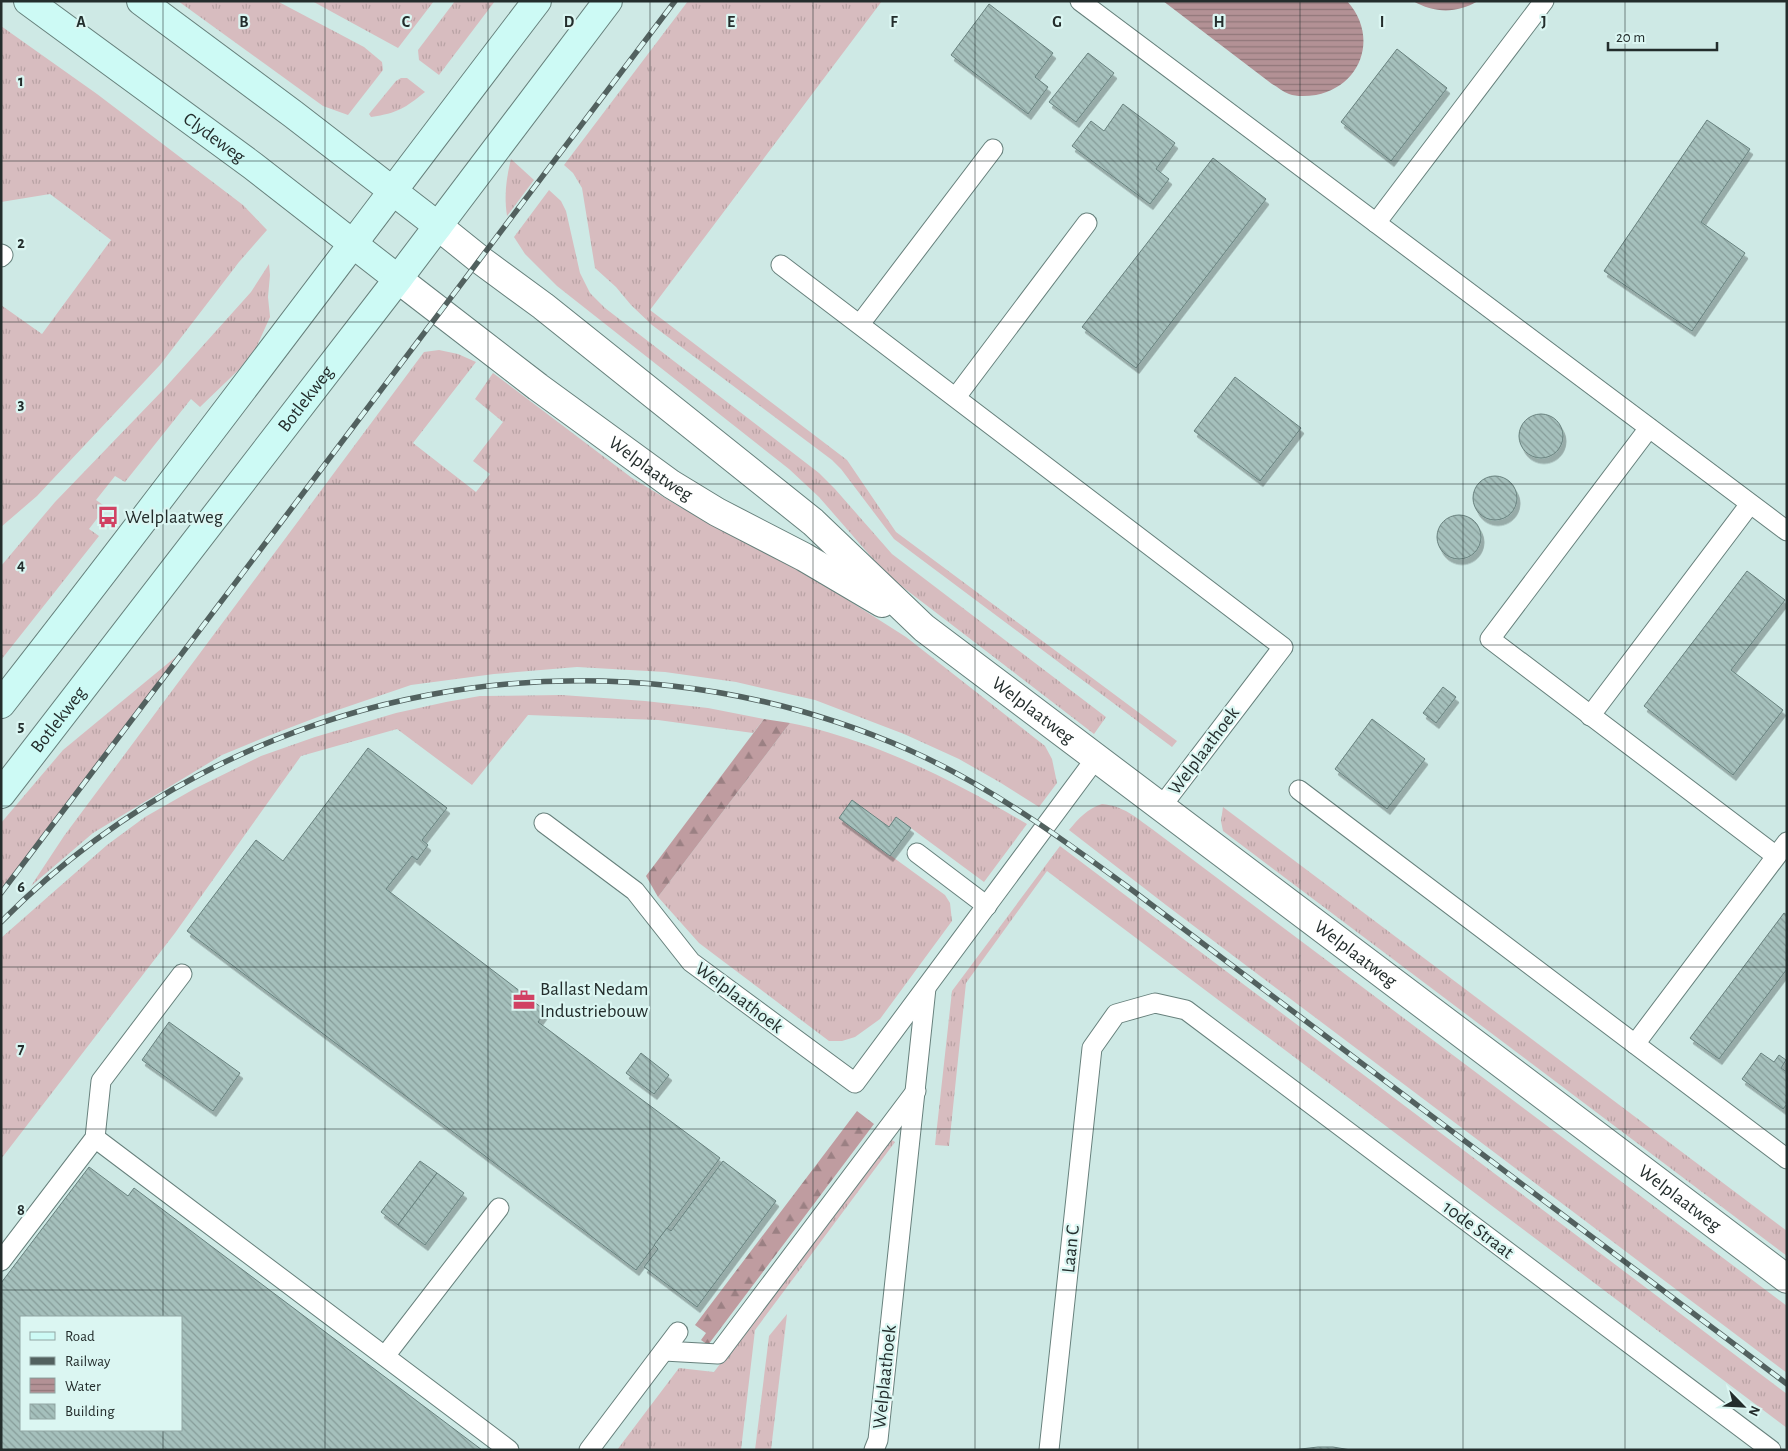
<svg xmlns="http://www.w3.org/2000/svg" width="1788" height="1451" font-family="'Alegreya Sans',sans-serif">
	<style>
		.grass { fill: url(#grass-tufts) }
		.forest { fill: url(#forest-firs) }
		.water { fill: url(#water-rules) }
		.building { fill: url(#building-back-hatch); stroke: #68817e; fill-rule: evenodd; filter: url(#shadow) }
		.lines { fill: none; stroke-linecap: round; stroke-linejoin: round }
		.service-casing { stroke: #67807c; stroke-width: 21 }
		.tertiary-casing { stroke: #67807c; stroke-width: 30 }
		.secondary-casing { stroke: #67807c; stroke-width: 30 }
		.service { stroke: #fff; stroke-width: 19 }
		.tertiary { stroke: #fff; stroke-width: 28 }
		.secondary { stroke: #cdfaf5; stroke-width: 28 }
		.rail-casing { stroke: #52615f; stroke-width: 5.5 }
		.rail { stroke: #dbf6f2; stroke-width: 4; stroke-dasharray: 11; stroke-linecap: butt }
		.grid { fill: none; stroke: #232d2c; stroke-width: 1; stroke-opacity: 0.55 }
		.labels { text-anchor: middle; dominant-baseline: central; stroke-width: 4.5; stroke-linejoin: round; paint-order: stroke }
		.street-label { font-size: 19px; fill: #232d2c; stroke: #dbf6f2 }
		.poi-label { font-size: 19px; fill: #232d2c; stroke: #dbf6f2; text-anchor: start }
		.grid-label { font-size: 16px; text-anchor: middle; font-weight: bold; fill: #232d2c; stroke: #dbf6f2; stroke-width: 4.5; stroke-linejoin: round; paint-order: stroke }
	</style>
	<defs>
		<pattern id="grass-tufts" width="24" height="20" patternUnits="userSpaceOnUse" patternTransform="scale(1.25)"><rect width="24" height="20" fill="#d7bcbf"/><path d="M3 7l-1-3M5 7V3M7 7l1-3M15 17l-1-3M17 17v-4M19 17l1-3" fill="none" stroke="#b8a2a4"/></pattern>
		<pattern id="forest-firs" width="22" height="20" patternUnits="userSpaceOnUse" patternTransform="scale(1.25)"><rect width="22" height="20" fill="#bf9ca0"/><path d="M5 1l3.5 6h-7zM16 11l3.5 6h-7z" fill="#9b8083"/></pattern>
		<pattern id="water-rules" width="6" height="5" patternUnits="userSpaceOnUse" patternTransform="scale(1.25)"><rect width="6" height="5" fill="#b39195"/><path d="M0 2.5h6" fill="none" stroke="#91777a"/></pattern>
		<pattern id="building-back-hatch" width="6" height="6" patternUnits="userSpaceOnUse" patternTransform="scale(1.25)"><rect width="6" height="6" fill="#a5c0bc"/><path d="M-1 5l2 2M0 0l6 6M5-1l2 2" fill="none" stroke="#869c99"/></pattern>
		<filter id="shadow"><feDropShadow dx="3" dy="5.5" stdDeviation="0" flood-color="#0004"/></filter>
	</defs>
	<rect width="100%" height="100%" fill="#cee9e5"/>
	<!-- grass -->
	<g class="grass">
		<path d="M178,1h99l87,46 18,15 1,8 -35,45 -25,-9z"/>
		<path d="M312,1h122l-36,47z"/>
		<path d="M455,1h40l-56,74 -20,-15 -1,-10z"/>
		<path d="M688,1h194l-232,309 197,150 49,72 281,209 -5,6 -278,-208 -53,-70 -9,-9 -180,-135 -21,-20 -15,-18 -21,-19 -13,-80 -9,-15 -9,-8z"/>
		<path d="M1,26l96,68 146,111 24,25 -28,32 -79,103 -123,131 -36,31v-222l41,29 69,-94 -61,-46 -49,8z"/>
		<path d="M401,78h6l18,14c-20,16 -27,21 -54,25l-2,-3 27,-33z"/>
		<path d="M511,159l23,21 -27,36c-3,-20 -1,-37 4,-57z"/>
		<path d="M549,190l12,11 5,10 14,62 10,20 15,15 214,165 16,16 57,65 214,163 -12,17 -207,-159 -68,-78 -30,-28 -232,-183 -32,-32 -11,-17z"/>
		<path d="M269,264l1,11 -2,22 2,20 -18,40 -52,50 -9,-8 -66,83 -10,-6 -19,24 10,7 -17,22 10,7 -98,124v-94l54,-64 109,-113 87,-97z"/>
		<path d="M439,350l19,4 18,8 -63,81 63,49 14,-18 -17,-13 30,-39 -28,-23 18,-26 139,105 48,29 119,62 107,68 139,109 7,13 5,24 -18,24 -38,-24 -42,-24 -55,-25 -89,-34 -79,-18 -71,-10 -88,-5 -83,7 -83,11 -88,30 -55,21 -46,19 -129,78 -62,53 33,-50 360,-484z"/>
		<path d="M184,650l-183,242v-69l62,-73z"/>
		<path d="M562,695l83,6 63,7 56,11 -11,14 -95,-13 -130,-5 -56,70 -75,-56 -96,27 -126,177 -174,226v-221l106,-93 38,-28 49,-28 67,-33 54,-19 81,-24 50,-11 34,-6z"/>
		<path d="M790,723c26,5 52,13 77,22 59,22 106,47 160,79l-43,58 -88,-65 -7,10 -37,-27 -13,18 106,77 5,8 2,18 -72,98 -25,18 -13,4h-13l-130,-98 -41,-46z"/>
		<path d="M1102,804c22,2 33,13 50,25l635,477v67l-621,-468 -97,-75c10,-12 18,-21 33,-26z"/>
		<path d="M1223,807l564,424v25l-564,-425 -2,-10z"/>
		<path d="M1060,846l727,548v34l-740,-557 -81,112 -17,163 -14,-1 17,-154z"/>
		<path d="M889,1138l6,4 -140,188 -14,120h-124l62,-82 35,4z"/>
		<path d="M787,1314l-16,136h-16l14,-114z"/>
	</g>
	<!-- forest -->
	<g class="forest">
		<path d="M764,719l26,4 -132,174 -12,-21z"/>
		<path d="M857,1111l17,13 -166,221 -7,-5 5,-7 -11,-8z"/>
	</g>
	<!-- water -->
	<g class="water">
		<path d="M1163,1h184c32,35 15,85 -31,94 -9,1 -19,2 -27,-1 -6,-2 -11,-7 -17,-10z"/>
		<path d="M1413,1h65c-22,13 -44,12 -65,0z"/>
	</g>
	<!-- building -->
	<g class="building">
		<path d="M989,4l64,49 -18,24 13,10 -20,27 -77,-59z"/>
		<path d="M1397,49l50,39 -56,73 -50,-39z"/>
		<path d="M1088,53l26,20 -38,49 -27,-20z"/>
		<path d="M1123,104l52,39 -19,26 13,10 -19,25 -78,-58 19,-25 13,10z"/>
		<path d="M1707,120l43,29 -49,73 44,31 -53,78 -88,-60z"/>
		<path d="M1213,158l53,41 -130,169 -54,-41z"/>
		<path d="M1235,377l66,51 -41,53 -66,-50z"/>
		<circle cx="1541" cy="436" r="22"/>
		<circle cx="1495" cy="498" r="22"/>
		<circle cx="1459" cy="537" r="22"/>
		<path d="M1747,571l38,29 -54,70 52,40 -50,65 -89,-69z"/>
		<path d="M1443,687l13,10 -20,26 -13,-10z"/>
		<path d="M1372,719l53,40 -38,50 -52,-40z"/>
		<path d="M368,748l79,60 -25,32 6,5 -11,15 -5,-4 -26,33 160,122 -8,11 182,136 -84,112 -449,-339 69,-91 27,21z"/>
		<path d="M852,800l37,27 7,-10 15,11 -21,28 -51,-38z"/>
		<path d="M1784,913l3,2v54l-68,90 -29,-21z"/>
		<path d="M169,1022l71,51 -27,38 -71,-51z"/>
		<path d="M641,1053l28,22 -15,19 -28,-21z"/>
		<path d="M1761,1053l13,9 5,-7 7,5 -5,8 6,4v32l-4,5 -41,-30z"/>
		<path d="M420,1161l17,12 -39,52 -17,-13z"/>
		<path d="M723,1161l53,40 -79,106 -53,-40 14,-18 -4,-4 13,-17 4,3z"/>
		<path d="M89,1167l39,29 6,-8 348,262h-478l-3,-2v-165zM21,1317h160v113h-160z"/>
		<path d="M437,1173l27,20 -39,52 -27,-20z"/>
		<path d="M1318,1447h15l18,3h-59z"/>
	</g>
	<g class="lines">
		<!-- service casing -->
		<g class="service-casing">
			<g id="service">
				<path d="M1080,1l707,530"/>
				<path d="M1376,223l168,-222"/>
				<path d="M1,254l2,1 -2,2"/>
				<path d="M781,265l502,382 -122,160"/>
				<path d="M860,324l133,-175"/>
				<path d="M956,397l131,-174"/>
				<path d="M1649,428l-159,211 286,217"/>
				<path d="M1590,716l160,-212"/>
				<path d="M1299,790l488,369"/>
				<path d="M544,823l91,68 56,71 164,121 241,-325"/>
				<path d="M917,853l70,53"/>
				<path d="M1635,1044l152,-202"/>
				<path d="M95,1138l414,312"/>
				<path d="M1,1261l94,-123 6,-57 81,-107"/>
				<path d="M664,1351l54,3 198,-263"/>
				<path d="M385,1356l114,-148"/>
				<path d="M589,1450l89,-118"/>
				<path d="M874,1450l4,-10 48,-452"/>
				<path d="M1049,1450l43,-402 24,-34 39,-11 31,7 585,440"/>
			</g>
		</g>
		<!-- tertiary casing -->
		<g class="tertiary-casing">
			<g id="tertiary">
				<path id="s1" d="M438,226l41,33 64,47 270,216 111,106 863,651"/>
				<path id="s2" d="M398,279l140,108 133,97 46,28 87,45 78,46"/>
			</g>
		</g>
		<!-- secondary casing -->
		<g class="secondary-casing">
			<g id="secondary">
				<path id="s3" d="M28,1l225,165 145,113"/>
				<path d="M141,1l152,113 145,112"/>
				<path d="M1,704c182,-232 357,-469 536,-703"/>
				<path id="s4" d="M1,794l397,-515 210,-278"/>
			</g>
		</g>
		<!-- service -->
		<use href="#service" class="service"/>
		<!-- tertiary -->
		<use href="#tertiary" class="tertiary"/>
		<!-- secondary -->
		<use href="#secondary" class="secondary"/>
		<!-- rail casing -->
		<g class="rail-casing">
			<g id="rail">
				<path d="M1,893l674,-892"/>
				<path d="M1,922c237,-240 600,-308 908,-172 81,36 152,88 223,140l655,494"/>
			</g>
		</g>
		<!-- rail -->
		<use href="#rail" class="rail"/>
	</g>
	<!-- grid -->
	<path class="grid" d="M163,1v1316M325,1v1449M488,1v1449M650,1v1449M813,1v1449M975,1v1449M1138,1v1449M1300,1v1449M1463,1v1449M1625,1v1449M1,161h1786M1,322h1786M1,484h1786M1,645h1786M1,806h1786M1,967h1786M1,1129h1786M1,1290h1786M163,1430v20"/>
	<!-- icons -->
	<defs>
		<g id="bus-bare" transform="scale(1.725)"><path d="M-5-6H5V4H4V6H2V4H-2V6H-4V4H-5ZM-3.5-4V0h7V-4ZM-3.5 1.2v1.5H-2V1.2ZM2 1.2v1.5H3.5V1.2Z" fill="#d14163" stroke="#dbf6f2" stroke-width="2.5" paint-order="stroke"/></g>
		<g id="office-bare" transform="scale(1.725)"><path d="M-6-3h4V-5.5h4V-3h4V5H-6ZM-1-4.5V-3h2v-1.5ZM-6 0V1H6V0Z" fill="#d14163" stroke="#dbf6f2" stroke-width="2.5" paint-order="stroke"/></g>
	</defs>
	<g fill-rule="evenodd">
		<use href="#bus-bare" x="108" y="517"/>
		<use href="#office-bare" x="524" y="1000"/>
	</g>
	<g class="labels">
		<!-- street labels -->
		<g class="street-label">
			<text stroke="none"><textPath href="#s3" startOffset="231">Clydeweg</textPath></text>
			<text stroke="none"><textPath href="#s4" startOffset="499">Botlekweg</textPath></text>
			<text stroke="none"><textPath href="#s2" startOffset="316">Welplaatweg</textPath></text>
			<text stroke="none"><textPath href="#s1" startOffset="768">Welplaatweg</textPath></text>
			<text stroke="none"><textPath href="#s4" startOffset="94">Botlekweg</textPath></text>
			<text transform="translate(1204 751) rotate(-53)">Welplaathoek</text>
			<text stroke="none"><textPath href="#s1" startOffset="1172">Welplaatweg</textPath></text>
			<text transform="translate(739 998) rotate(37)">Welplaathoek</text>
			<text stroke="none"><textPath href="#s1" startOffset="1578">Welplaatweg</textPath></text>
			<text transform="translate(1478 1230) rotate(37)">10de Straat</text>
			<text transform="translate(1071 1249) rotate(-84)">Laan C</text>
			<text transform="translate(885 1377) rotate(-84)">Welplaathoek</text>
		</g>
		<!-- poi labels -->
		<g class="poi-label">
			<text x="125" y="517">Welplaatweg</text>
			<text x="540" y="989">Ballast Nedam<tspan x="540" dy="22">Industriebouw</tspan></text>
		</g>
	</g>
	<g class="grid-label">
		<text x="81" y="27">A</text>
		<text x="244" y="27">B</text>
		<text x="406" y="27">C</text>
		<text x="569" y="27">D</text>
		<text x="731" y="27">E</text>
		<text x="894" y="27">F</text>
		<text x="1057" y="27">G</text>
		<text x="1219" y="27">H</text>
		<text x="1382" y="27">I</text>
		<text x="1544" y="27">J</text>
		<text x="21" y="86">1</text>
		<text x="21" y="248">2</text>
		<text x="21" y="409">3</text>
		<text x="21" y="570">4</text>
		<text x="21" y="731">5</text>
		<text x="21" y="892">6</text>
		<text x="21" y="1054">7</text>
		<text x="21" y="1215">8</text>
	</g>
	<!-- border -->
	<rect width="1788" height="1451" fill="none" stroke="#232d2c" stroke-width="5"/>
	<!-- legend -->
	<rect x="20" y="1316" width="162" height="115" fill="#dbf6f2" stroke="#91a6a3"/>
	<rect x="30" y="1332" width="25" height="8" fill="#cdfaf5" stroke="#91a6a3"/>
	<text x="65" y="1341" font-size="15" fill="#232d2c">Road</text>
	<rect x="30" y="1357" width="25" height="8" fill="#52615f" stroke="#91a6a3"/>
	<text x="65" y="1366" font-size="15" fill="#232d2c">Railway</text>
	<rect x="30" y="1378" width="25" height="15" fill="url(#water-rules)" stroke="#91a6a3"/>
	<text x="65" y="1391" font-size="15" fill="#232d2c">Water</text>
	<rect x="30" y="1404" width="25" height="15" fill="url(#building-back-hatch)" stroke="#91a6a3"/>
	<text x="65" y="1416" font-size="15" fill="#232d2c">Building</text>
	<!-- north arrow -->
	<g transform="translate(1743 1406) rotate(114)" stroke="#dbf6f2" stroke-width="4" paint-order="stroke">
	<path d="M0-4L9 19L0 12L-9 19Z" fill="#232d2c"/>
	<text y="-8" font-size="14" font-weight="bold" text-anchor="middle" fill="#232d2c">N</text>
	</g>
	<!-- scale -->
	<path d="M1608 42v8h109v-8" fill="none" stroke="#232d2c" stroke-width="2.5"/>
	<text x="1616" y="42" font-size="15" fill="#232d2c" stroke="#dbf6f2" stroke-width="4" paint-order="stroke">20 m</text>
</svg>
